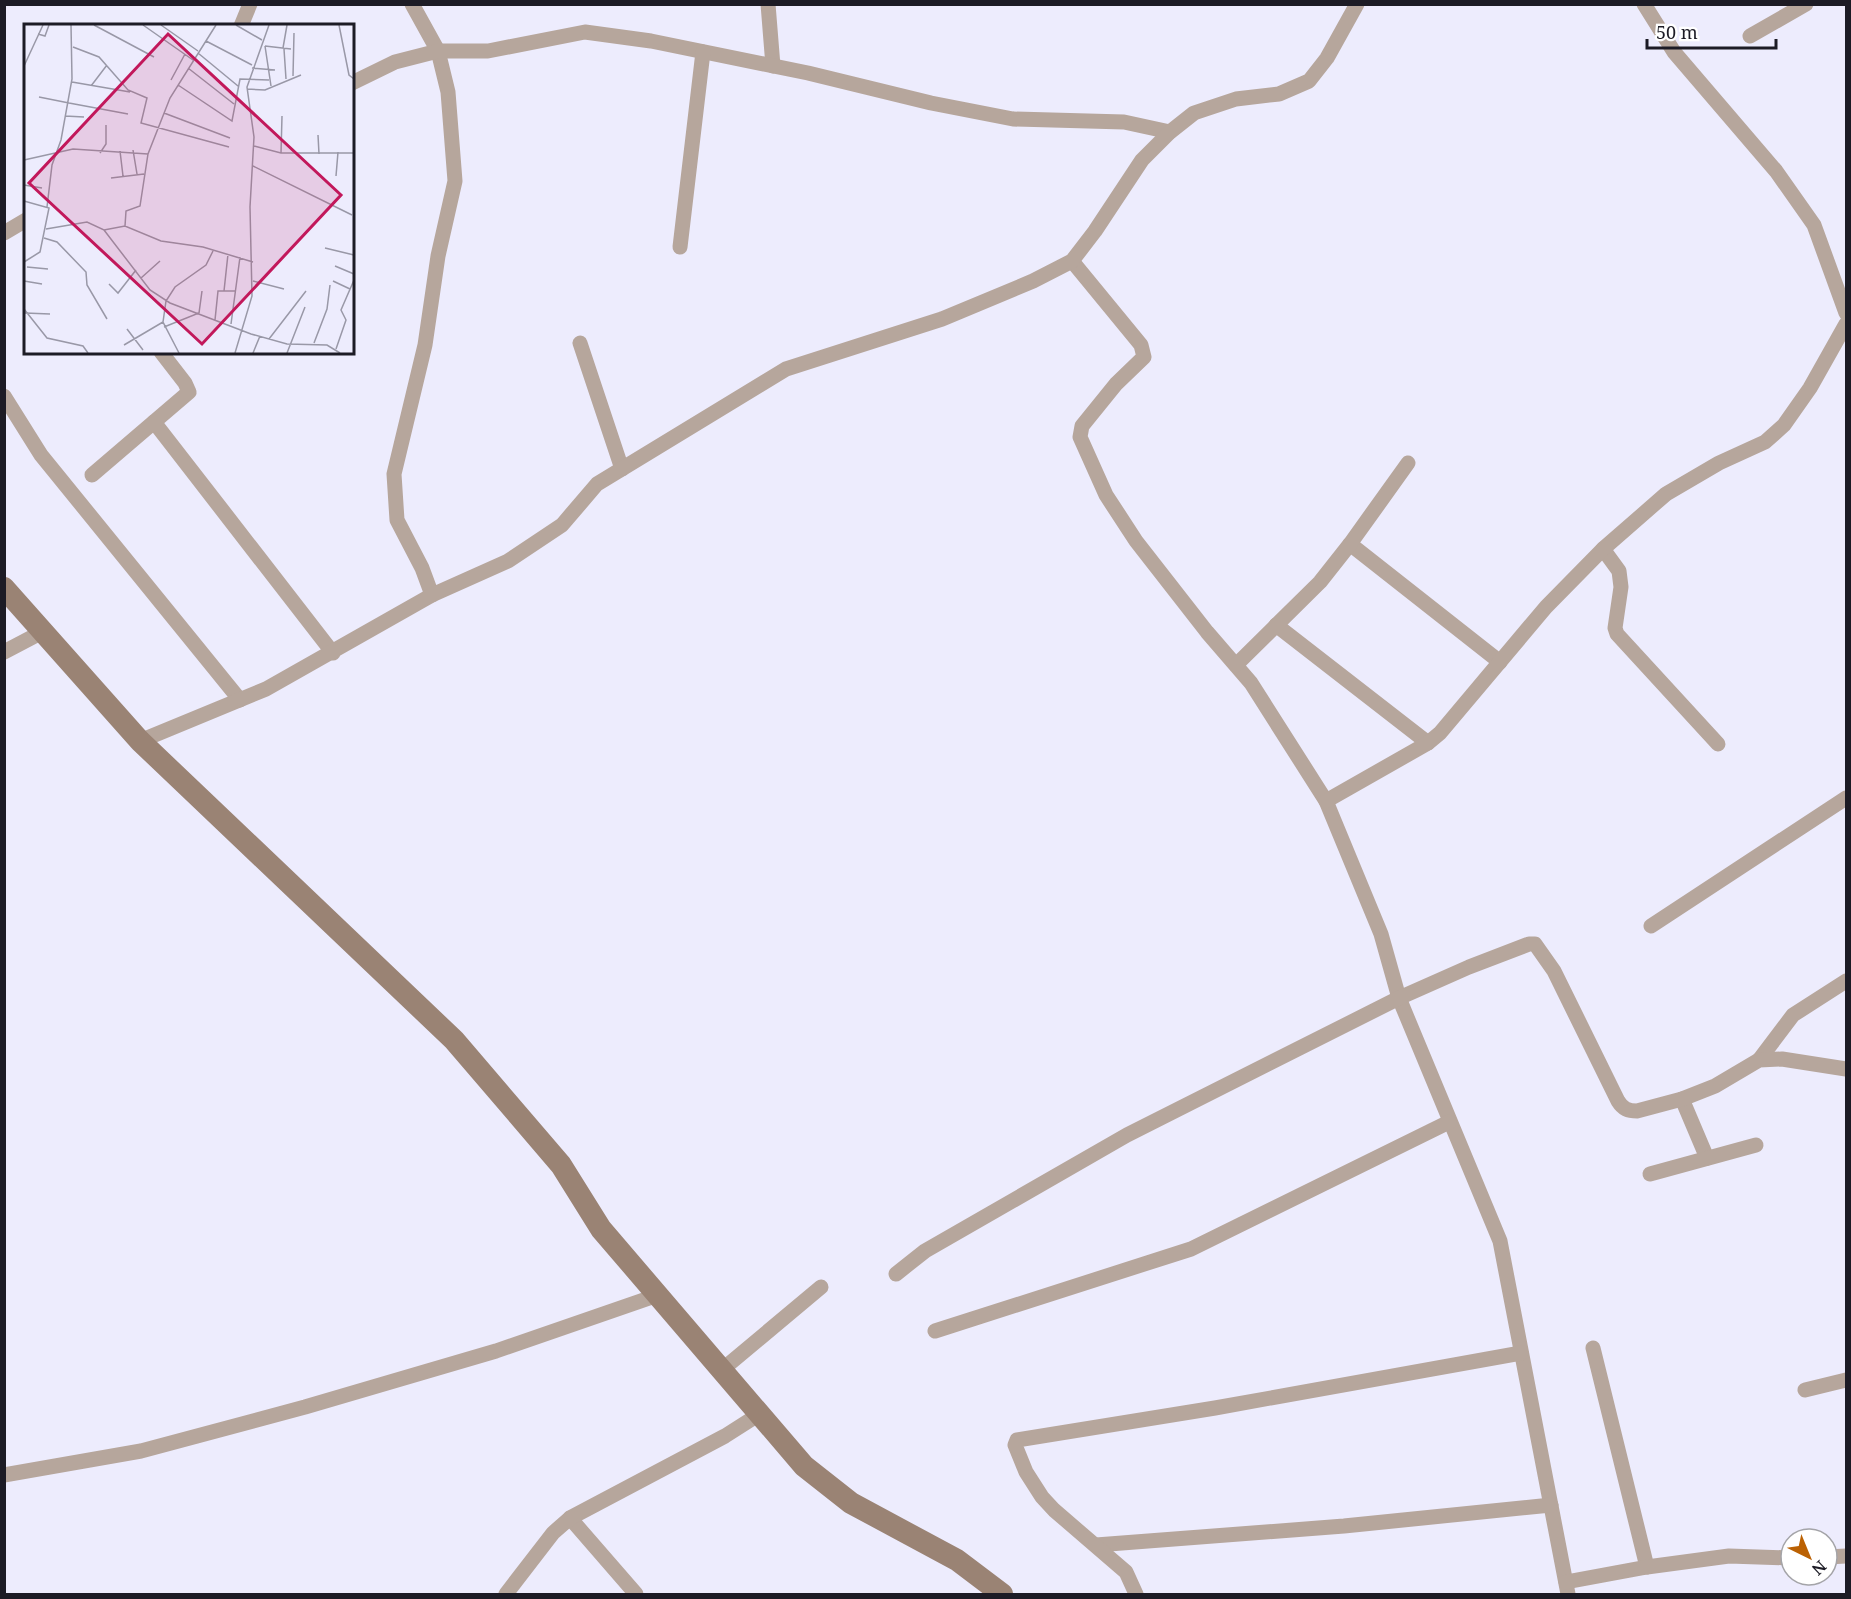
<svg xmlns="http://www.w3.org/2000/svg" width="1851" height="1599" font-family="'Noto Serif',serif">
	<style>
		.lines { fill: none; stroke-linecap: round; stroke-linejoin: round }
		.street { stroke: #b6a69c; stroke-width: 15 }
		.secondary { stroke: #9a8374; stroke-width: 22 }
		.inset-road { fill: none; stroke: #9998a7; stroke-width: 1.5 }
		.view { fill: #c2185b; fill-opacity: 0.15; stroke: #c2185b; stroke-width: 3 }
		.inset-edge { fill: none; stroke: #1c1b25; stroke-width: 3 }
	</style>
	<rect width="100%" height="100%" fill="#edecfd"/>
	<g class="lines">
		<!-- street -->
		<g class="street">
			<path d="M412,4l26,47 10,41 7,89 -17,75 -13,89 -31,129 3,46 25,48 10,27"/>
			<path d="M768,4l5,62"/>
			<path d="M1644,4l30,48 102,119 38,54 32,88"/>
			<path d="M241,26l9,-22"/>
			<path d="M1750,36l56,-32"/>
			<path d="M352,83l43,-21 43,-11h50l97,-19 66,9 157,32 123,30 82,16 111,3 46,10"/>
			<path d="M4,233l22,-13"/>
			<path d="M680,247l23,-195"/>
			<path d="M1072,261l69,84 3,12 -28,27 -34,42 -2,11 26,58 30,46 71,91 44,51 75,118 55,133 18,64 101,243 68,353"/>
			<path d="M580,343l42,126"/>
			<path d="M4,396l37,59 199,245"/>
			<path d="M154,422l179,231"/>
			<path d="M92,475l97,-83 -4,-9 -24,-31"/>
			<path d="M1350,544l150,118"/>
			<path d="M1603,549l16,22 2,16 -6,41 2,6 101,110"/>
			<path d="M1276,625l152,118"/>
			<path d="M4,652l40,-21"/>
			<path d="M1236,665l84,-83 30,-38 58,-81"/>
			<path d="M140,741l126,-52 166,-94 76,-34 54,-36 35,-41 189,-115 156,-50 91,-38 39,-20 23,-30 47,-71 28,-28 24,-19 42,-14 43,-5 30,-13 18,-23 30,-54"/>
			<path d="M1326,801l102,-58 12,-10 106,-126 57,-58 63,-55 53,-31 46,-21 19,-17 26,-37 36,-64"/>
			<path d="M1651,926l195,-128"/>
			<path d="M1759,1060l34,-45 53,-34"/>
			<path d="M1682,1099l25,59"/>
			<path d="M1650,1174l106,-29"/>
			<path d="M896,1274l29,-23 202,-116 272,-137 70,-31 60,-23h6l19,27 64,130c5,8 10,10 19,10l45,-12 33,-13 44,-26 23,-1 64,10"/>
			<path d="M935,1331l256,-82 258,-127"/>
			<path d="M1593,1348l54,219"/>
			<path d="M723,1369l98,-82"/>
			<path d="M1805,1390l41,-10"/>
			<path d="M4,1475l137,-24 164,-44 191,-56 162,-56"/>
			<path d="M570,1518l66,76"/>
			<path d="M1096,1545l248,-19 207,-21"/>
			<path d="M1827,1557l19,-1"/>
			<path d="M1566,1582l81,-15 82,-11 62,2"/>
			<path d="M506,1594l47,-61 17,-15 155,-82 36,-23"/>
			<path d="M1136,1594l-10,-22 -72,-62 -12,-13 -16,-25 -11,-27 2,-5 198,-32 306,-55"/>
		</g>
		<!-- secondary -->
		<path class="secondary" d="M4,588l136,153 314,299 107,125 40,64 203,237 47,37 106,57 45,34"/>
	</g>
	<!-- overview -->
	<g transform="translate(24 24)">
		<rect width="330" height="330" fill="#edecfd"/>
		<path class="inset-road" d="M70,1l60,32M119,1l50,35M137,1l37,26M212,1l26,15M315,1l10,50 5,4M14,10l7,2 4,-11M182,17l46,24M241,22l6,40M241,22l26,3M49,23l26,10 29,33 19,8 -6,25 88,24M259,24l4,-23M260,25l2,30M174,29l40,33M0,42l19,-41M164,44l46,36M228,44l23,2M269,52l1,-43M147,56l14,-26M48,58l58,10M154,61l54,36 8,-42 29,1M67,62l16,-21M223,65l18,1 36,-15M15,73l30,6M45,79l59,11M140,89l66,25M41,92l19,1M294,111l1,19M230,122l27,7h73M109,126l4,24M96,127l3,25M76,129l6,-9v-19M257,129l1,-37M0,136l49,-11 75,5M229,142l99,49M312,152l2,-24M87,154l33,-4M0,161l18,3M0,177l25,7 -9,44 -16,10M23,183l5,-42 9,-25 11,-61 -1,-54M101,202l1,-15 14,-5 8,-52 22,-56 46,-73M22,205l41,-7 17,8 21,-4 36,15 42,6 50,15M80,206l46,60 20,13 81,31 36,10 40,1 13,8M20,214l13,4 29,30 1,13 20,34M301,224l29,7M311,242l19,8M3,243l21,2M117,254l19,-17M0,257l18,3M229,257l31,8M309,257l17,8M85,260l9,9 18,-23M200,267l4,-37M0,285l23,29 36,8 5,7M1,289l25,1M191,296l3,-29h17M207,300l9,-67M140,303l35,-14 3,-22M103,305l16,21M245,315l37,-48M290,319l13,-34 3,-24M100,321l39,-23M312,325l10,-29 -5,-10 13,-30M155,329l-16,-31 3,-21 9,-14 31,-22 7,-14M211,329l17,-57 -2,-89 4,-70 -7,-50 22,-62M229,329l7,-17M263,329l18,-46"/>
		<path class="view" d="M144,10l173,161 -139,149 -173,-161z"/>
		<rect width="330" height="330" class="inset-edge"/>
	</g>
	<!-- border -->
	<rect width="1851" height="1599" fill="none" stroke="#1c1b25" stroke-width="12"/>
	<!-- north arrow -->
	<g transform="translate(1809 1557) rotate(137)"><circle r="28" fill="#ffffff" stroke="#a4a4a8" stroke-width="1.5"/>
	<path d="M0-4.5L10 22L0 15L-10 22Z" fill="#bb6103"/>
	<text y="-9" font-size="16" font-weight="bold" text-anchor="middle" fill="#1c1b25">N</text>
	</g>
	<!-- scale -->
	<path d="M1647 39v9h129v-9" fill="none" stroke="#1c1b25" stroke-width="3"/>
	<text x="1656" y="39" font-size="18" fill="#1c1b25" stroke="#ffffff" stroke-width="4.5" paint-order="stroke">50 m</text>
</svg>
